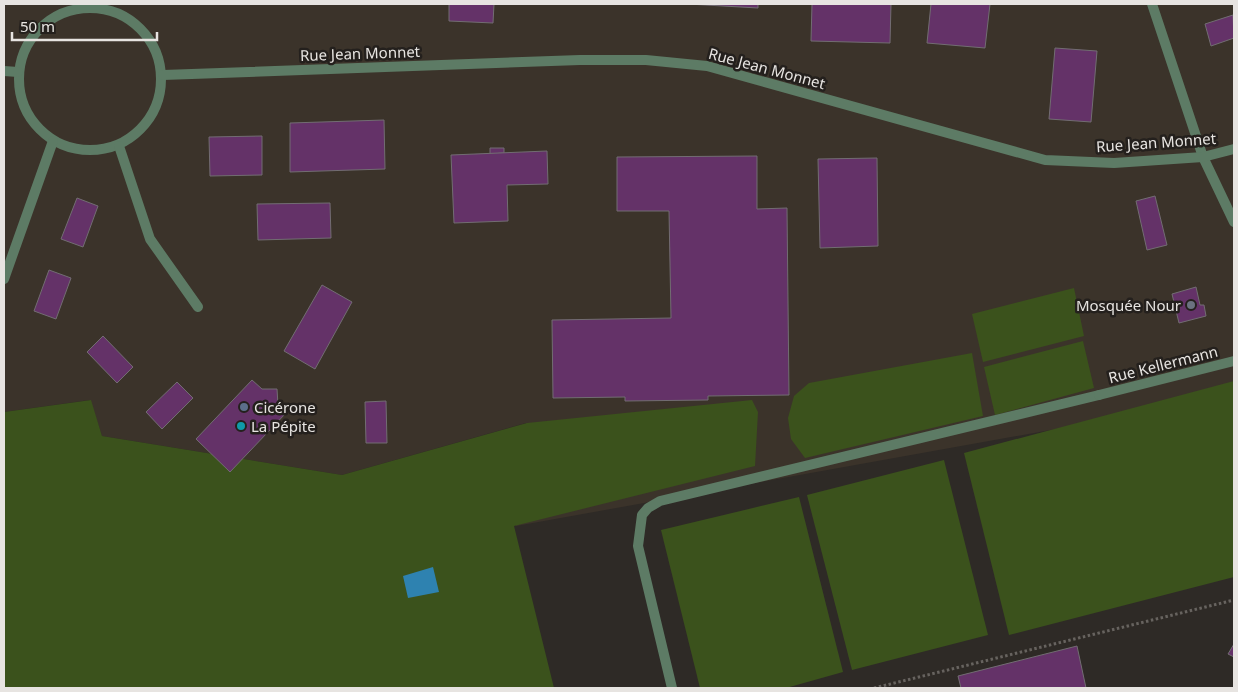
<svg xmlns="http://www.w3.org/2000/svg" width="1238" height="692" font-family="'Noto Sans',sans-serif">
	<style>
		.built { fill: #3b332a }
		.green { fill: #3b521c }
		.water { fill: #2e82b0 }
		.building { fill: #643268; stroke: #726d72 }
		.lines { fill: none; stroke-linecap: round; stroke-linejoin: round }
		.path { stroke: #67635f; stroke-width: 3; stroke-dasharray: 2.5 2.5; stroke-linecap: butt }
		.lane { stroke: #5d7b65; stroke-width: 10 }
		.street { stroke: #5d7b65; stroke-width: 10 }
		.worship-dot { fill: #6b7280; stroke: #24201d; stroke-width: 2 }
		.service-dot { fill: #5c6f8a; stroke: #24201d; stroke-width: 2 }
		.culture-dot { fill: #0f9aa8; stroke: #24201d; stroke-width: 2 }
		.labels { text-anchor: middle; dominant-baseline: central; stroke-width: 5; stroke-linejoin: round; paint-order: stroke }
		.street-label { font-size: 15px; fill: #e7e4e1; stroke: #24201d }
		.poi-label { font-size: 15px; fill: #e7e4e1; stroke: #24201d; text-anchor: start }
	</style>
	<rect width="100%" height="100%" fill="#2e2a26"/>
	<!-- built -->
	<path class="built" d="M4,4h1230v393l-718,129 10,-103 -184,52 -240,-39 -12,-36 -86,12z"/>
	<!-- green -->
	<g class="green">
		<path d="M1074,288l10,48 -101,26 -11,-48z"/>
		<path d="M1083,341l11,47 -99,27 -11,-48z"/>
		<path d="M972,353l11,63 -178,42 -14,-19 -3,-21 6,-22 15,-13z"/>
		<path d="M1234,381v196l-225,58 -45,-182z"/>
		<path d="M91,400l11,36 240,39 185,-52 225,-23 6,12 -3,54 -241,60 40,162h-550v-276z"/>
		<path d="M944,460l44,175 -136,35 -45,-175z"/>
		<path d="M799,497l44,175 -57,16h-86l-39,-158z"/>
	</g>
	<!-- water -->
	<path class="water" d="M433,567l6,25 -31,6 -5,-22z"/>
	<!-- building -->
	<g class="building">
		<path d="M449,4h45l-1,19 -44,-2z"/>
		<path d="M688,4h70v4z"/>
		<path d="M812,4h79l-1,39 -79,-2z"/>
		<path d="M931,4h59l-5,44 -58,-5z"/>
		<path d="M1233,15l1,23 -23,8 -6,-22z"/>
		<path d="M1055,48l42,3 -6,71 -42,-3z"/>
		<path d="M384,120l1,49 -95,3v-49z"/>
		<path d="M262,136v39l-52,1 -1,-39z"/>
		<path d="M490,148h14v5l-14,1z"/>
		<path d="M547,151l1,33 -41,1 1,36 -54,2 -3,-68z"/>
		<path d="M757,156v53l30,-1 2,187 -81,1v4l-83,1v-4l-72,1 -1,-78 119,-2 -2,-107h-52v-54z"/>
		<path d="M877,158l1,88 -58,2 -2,-89z"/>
		<path d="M1155,196l12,49 -20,5 -11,-49z"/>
		<path d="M77,198l21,8 -15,41 -22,-8z"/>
		<path d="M330,203l1,35 -73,2 -1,-36z"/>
		<path d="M49,270l22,8 -15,41 -22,-8z"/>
		<path d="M322,285l30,17 -37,67 -31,-18z"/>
		<path d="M1196,287l4,18h4l2,11 -27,7 -7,-29z"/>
		<path d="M103,336l30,31 -16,16 -30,-31z"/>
		<path d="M252,380l10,9h15l1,16 8,8 -56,59 -34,-33z"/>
		<path d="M177,382l16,16 -31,31 -16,-17z"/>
		<path d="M386,401l1,42h-21l-1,-41z"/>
		<path d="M1234,644v13l-6,-3z"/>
		<path d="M1077,646l9,42h-125l-3,-12z"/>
	</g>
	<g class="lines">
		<!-- path -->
		<path class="path" d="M874,688l360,-88"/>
		<!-- lane -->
		<path class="lane" d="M672,688l-34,-142 4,-31 6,-7 12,-7 439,-106"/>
		<!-- street -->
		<g class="street">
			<path d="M1152,4l51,153 31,65"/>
			<circle cx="90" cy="79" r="71"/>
			<path d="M4,71l14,1"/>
			<path d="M163,75l417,-15h66l61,6 338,94 69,3 89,-6 31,-8"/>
			<path d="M119,146l31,93 48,68"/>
			<path d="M4,279l49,-138"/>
			<path d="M1099,395l135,-34"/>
		</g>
	</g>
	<!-- markers -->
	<circle class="worship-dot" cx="1191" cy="305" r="5"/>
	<circle class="service-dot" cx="244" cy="407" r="5"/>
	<circle class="culture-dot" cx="241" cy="426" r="5"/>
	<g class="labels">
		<!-- street labels -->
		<g class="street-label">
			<text transform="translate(360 53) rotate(-2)">Rue Jean Monnet</text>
			<text transform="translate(767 68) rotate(15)">Rue Jean Monnet</text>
			<text transform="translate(1156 142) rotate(-4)">Rue Jean Monnet</text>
			<text transform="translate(1163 364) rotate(-14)">Rue Kellermann</text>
		</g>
		<!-- poi labels -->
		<g class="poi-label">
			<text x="1181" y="305" text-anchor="end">Mosquée Nour</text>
			<text x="254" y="407">Cicérone</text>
			<text x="251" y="426">La Pépite</text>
		</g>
	</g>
	<!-- border -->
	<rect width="1238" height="692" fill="none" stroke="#e7e4e1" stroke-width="10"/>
	<!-- scale -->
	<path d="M12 32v8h145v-8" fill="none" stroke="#e7e4e1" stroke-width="2.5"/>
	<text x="20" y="32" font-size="15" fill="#e7e4e1" stroke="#24201d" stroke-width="4" paint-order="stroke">50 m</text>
</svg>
